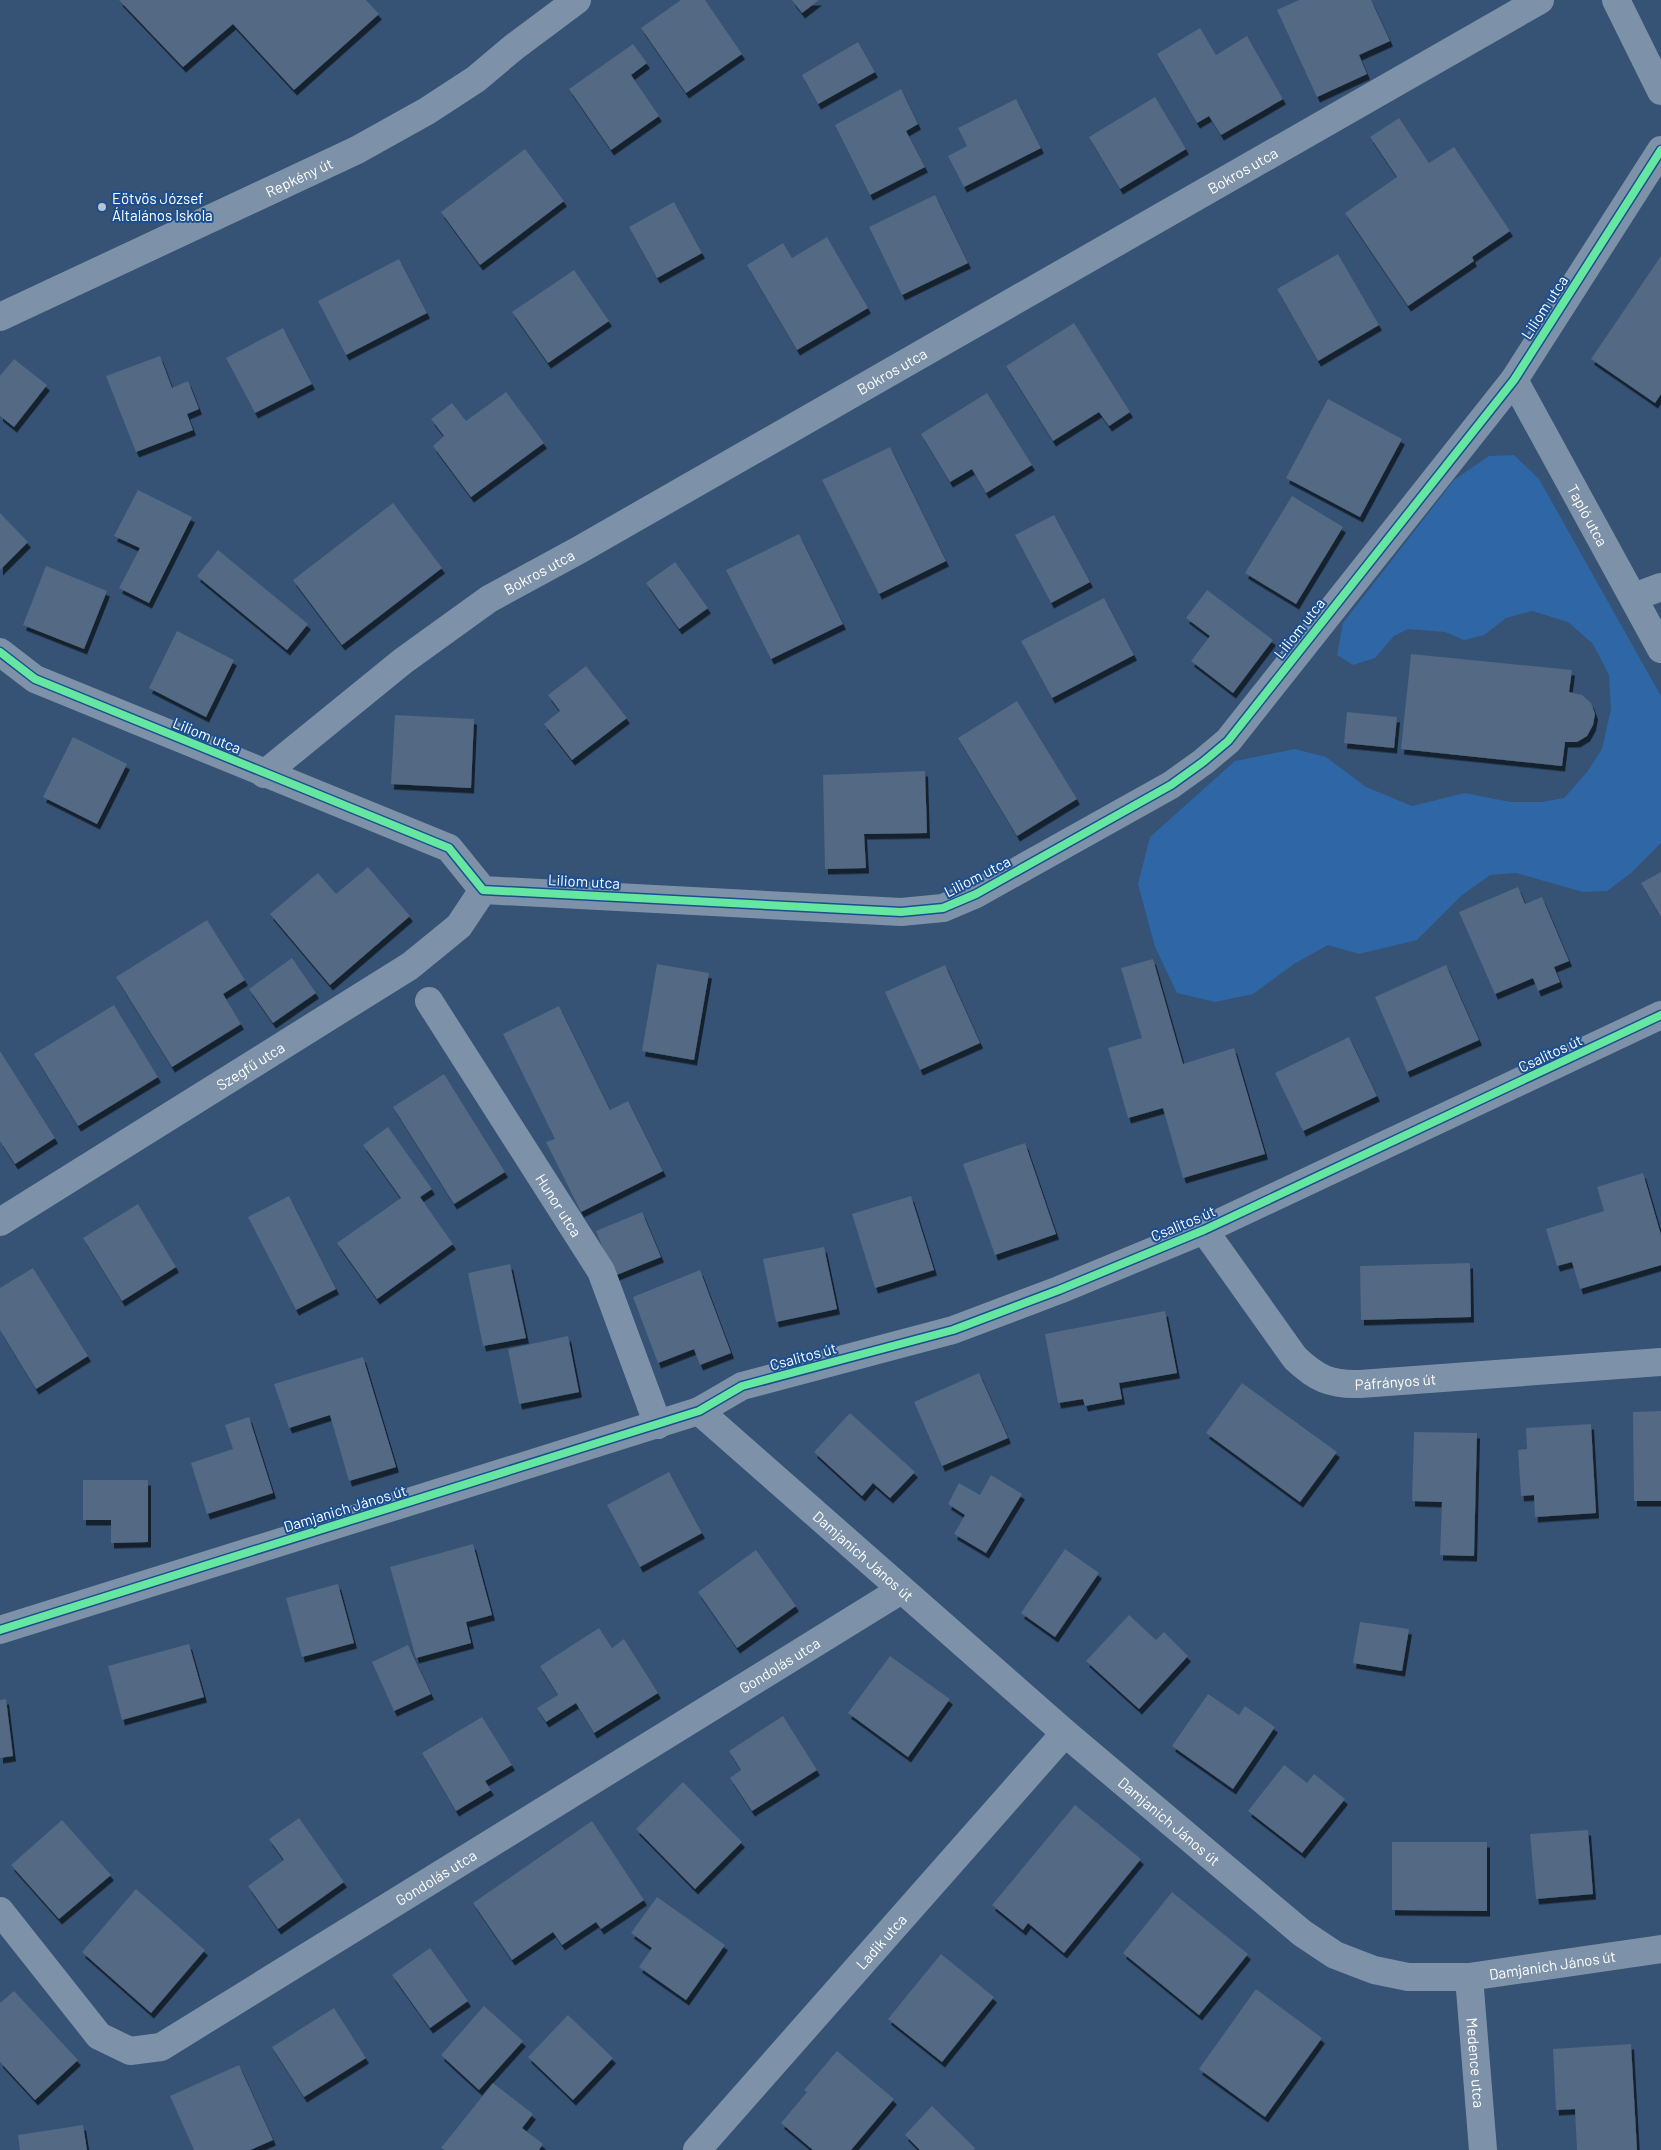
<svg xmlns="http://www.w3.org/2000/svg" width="1661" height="2150" font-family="Barlow,sans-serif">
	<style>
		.green { fill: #2f66a5 }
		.building { fill: #526984; filter: url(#shadow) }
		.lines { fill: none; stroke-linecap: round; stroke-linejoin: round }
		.minor { stroke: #7d92a8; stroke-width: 28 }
		.cycleway-casing { stroke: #1b4f8f; stroke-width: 11 }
		.cycleway { stroke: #66e7a1; stroke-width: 8 }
		.poi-dot { fill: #b9c2ce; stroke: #1b4f8f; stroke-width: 2 }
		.labels { text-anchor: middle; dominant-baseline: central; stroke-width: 4; stroke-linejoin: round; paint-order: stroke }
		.street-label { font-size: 15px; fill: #fff; stroke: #1b4f8f }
		.poi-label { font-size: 15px; fill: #fff; stroke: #1b4f8f; text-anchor: start }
	</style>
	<defs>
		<filter id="shadow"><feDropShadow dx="3" dy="5.5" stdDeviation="0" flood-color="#0009"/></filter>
	</defs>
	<rect width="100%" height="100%" fill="#365274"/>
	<!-- green -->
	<path class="green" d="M1514,455l25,24 122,217v147l-30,30 -24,18 -24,1 -67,-19 -26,2 -29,21 -44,44 -58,14 -31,-9 -34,19 -41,30 -38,8 -38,-9 -22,-46 -17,-63 12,-47 85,-76 60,-12 31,8 40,30 46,19 53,-13 45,9h32l22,-4 24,-27 14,-22 9,-40 -2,-34 -16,-31 -25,-22 -36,-11 -26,7 -22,17 -20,5 -19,-8 -37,-3 -14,7 -19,22 -22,7 -16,-10 6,-32 111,-143 35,-24z"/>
	<!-- building -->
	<g class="building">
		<path d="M119,0h247l13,14 -85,76 -61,-66 -50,43z"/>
		<path d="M681,0h24l37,54 -56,39 -45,-65z"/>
		<path d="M792,0h27l-17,13z"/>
		<path d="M1299,0h72l19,41 -31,14 8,19 -50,23 -40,-87z"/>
		<path d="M1200,28l16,27 31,-19 36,63 -62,36 -12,-19 -12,7 -40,-69z"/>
		<path d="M858,42l17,30 -57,32 -16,-29z"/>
		<path d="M633,44l14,19 -16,12 28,41 -48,34 -42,-61z"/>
		<path d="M901,89l17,35 -12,7 19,36 -55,28 -35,-70z"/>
		<path d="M1155,97l31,52 -66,40 -31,-52z"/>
		<path d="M1016,99l25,49 -77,39 -16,-31 19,-10 -9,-18z"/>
		<path d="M1399,118l30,45 25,-16 56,84 -38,26 2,4 -66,45 -63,-93 52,-36 -27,-40z"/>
		<path d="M525,149l39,52 -84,64 -39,-53z"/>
		<path d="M935,195l33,68 -66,32 -33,-68z"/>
		<path d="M674,202l28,51 -45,25 -28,-51z"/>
		<path d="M827,237l41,71 -71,42 -50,-85 36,-22 9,15z"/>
		<path d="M1338,254l41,71 -61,36 -41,-72z"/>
		<path d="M1661,256v138l-6,9 -64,-44z"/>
		<path d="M399,259l28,54 -81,42 -28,-54z"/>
		<path d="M574,270l35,51 -61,42 -36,-51z"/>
		<path d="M1074,323l56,89 -21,14 -10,-14 -46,29 -47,-75z"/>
		<path d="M283,328l29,56 -57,29 -29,-55z"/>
		<path d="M160,356l12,32 16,-7 11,28 -12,5 6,16 -57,22 -30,-76z"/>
		<path d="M14,359l33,26 -33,42 -14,-11v-40z"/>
		<path d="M506,392l38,51 -73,54 -38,-51 11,-10 -13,-17 21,-16 14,18z"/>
		<path d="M987,393l45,72 -46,28 -14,-24 -22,13 -29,-48z"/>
		<path d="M1328,399l74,40 -42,78 -74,-39z"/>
		<path d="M890,447l56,114 -67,33 -57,-114z"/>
		<path d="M138,490l54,27 -43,86 -30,-15 21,-40 -26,-12z"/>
		<path d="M1292,496l51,31 -47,77 -51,-31z"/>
		<path d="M393,503l49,65 -100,77 -49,-65z"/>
		<path d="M0,513l28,29 -28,28z"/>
		<path d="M1054,515l36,67 -39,21 -36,-68z"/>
		<path d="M799,534l44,90 -72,35 -45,-89z"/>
		<path d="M218,550l90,74 -21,26 -90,-74z"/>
		<path d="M675,562l33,46 -29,21 -33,-46z"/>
		<path d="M46,566l61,25 -23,58 -61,-24z"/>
		<path d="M1207,590l66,50 -40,53 -42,-32 19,-25 -24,-18z"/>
		<path d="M1104,598l30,57 -82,43 -31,-57z"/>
		<path d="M177,631l57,29 -28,57 -57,-29z"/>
		<path d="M1411,654l161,16 -3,22 13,3 9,8 4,11 -2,11 -6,11 -10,6h-12l-3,24 -161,-17z"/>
		<path d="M586,666l41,52 -55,42 -28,-36 16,-13 -12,-16z"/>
		<path d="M1017,701l60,98 -60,37 -59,-98z"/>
		<path d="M1347,712l50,5 -3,31 -50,-5z"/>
		<path d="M395,715l79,4 -3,69 -80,-4z"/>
		<path d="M73,737l54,27 -30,60 -54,-27z"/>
		<path d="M925,771l2,62 -63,1 2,34 -41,1 -2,-94z"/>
		<path d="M368,867l42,49 -80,69 -60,-71 48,-41 18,21z"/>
		<path d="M1661,872v45l-20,-34z"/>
		<path d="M1518,887l7,17 17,-7 27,64 -15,6 6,15 -22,9 -5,-13 -38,16 -36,-82z"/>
		<path d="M207,920l38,60 -22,14 18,30 -69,43 -56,-90z"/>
		<path d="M292,958l24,35 -43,30 -24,-34z"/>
		<path d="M1153,959l30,105 51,-16 31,106 -82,24 -20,-70 -35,10 -20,-70 34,-10 -21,-70z"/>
		<path d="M657,964l52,9 -15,87 -52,-9z"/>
		<path d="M945,965l35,78 -60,27 -35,-78z"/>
		<path d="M1446,965l33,75 -72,32 -32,-75z"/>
		<path d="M114,1005l44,72 -80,49 -44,-72z"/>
		<path d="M559,1006l51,104 18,-9 35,70 -82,41 -35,-70 9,-3 -52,-105z"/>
		<path d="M1349,1037l28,59 -74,35 -28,-58z"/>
		<path d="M0,1051l55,87 -40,26 -15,-23z"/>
		<path d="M444,1074l61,98 -51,32 -61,-97z"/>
		<path d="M388,1127l44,62 -12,8 33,47 -76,55 -40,-56 64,-45 -38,-53z"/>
		<path d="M1025,1143l31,91 -61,21 -32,-91z"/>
		<path d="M1643,1173l18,62v30l-81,24 -8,-27 -15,4 -11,-37 58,-18 -7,-24z"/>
		<path d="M289,1196l47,93 -40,21 -48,-93z"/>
		<path d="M911,1196l23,74 -59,18 -23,-74z"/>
		<path d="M138,1204l38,63 -54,34 -39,-63z"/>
		<path d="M642,1212l19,45 -47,19 -18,-45z"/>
		<path d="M824,1247l13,62 -61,13 -13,-63z"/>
		<path d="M1470,1263l1,54 -110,3 -1,-54z"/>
		<path d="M510,1264l16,74 -43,8 -15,-73z"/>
		<path d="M33,1268l55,88 -52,33 -36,-59v-42z"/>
		<path d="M700,1270l31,83 -31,12 -6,-16 -36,14 -25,-66z"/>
		<path d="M1165,1311l12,62 -58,10 3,16 -37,7 -2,-7 -25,4 -13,-69z"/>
		<path d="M568,1336l11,56 -60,12 -11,-55z"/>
		<path d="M363,1357l33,110 -47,14 -19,-66 -41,13 -15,-44z"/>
		<path d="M979,1373l29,65 -66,28 -28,-64z"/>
		<path d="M1242,1383l95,69 -37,50 -94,-69z"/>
		<path d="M1661,1411v90h-27l-1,-89z"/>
		<path d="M850,1413l65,59 -25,26 -17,-15 -11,13 -48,-44z"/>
		<path d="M249,1417l24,76 -66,21 -16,-51 42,-14 -8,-24z"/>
		<path d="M1591,1424l5,89 -61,4 -1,-22 -13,1 -3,-46 9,-1 -1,-21z"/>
		<path d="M1414,1432l63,1 -3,123 -34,-1 2,-53 -30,-1z"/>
		<path d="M669,1472l33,61 -62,34 -33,-62z"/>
		<path d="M991,1475l31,19 -36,59 -32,-19 11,-19 -17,-11 11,-21 21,12z"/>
		<path d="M83,1480h65v62l-37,1v-23h-28z"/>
		<path d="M473,1544l19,71 -26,7 5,21 -55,15 -26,-91z"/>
		<path d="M1065,1549l34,24 -44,64 -34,-24z"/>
		<path d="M756,1550l40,56 -59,42 -39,-56z"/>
		<path d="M338,1584l16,59 -52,14 -16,-59z"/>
		<path d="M1129,1615l27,25 8,-8 24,24 -49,53 -53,-48z"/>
		<path d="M1360,1622l49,7 -7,42 -49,-8z"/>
		<path d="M599,1628l13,20 12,-9 34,54 -64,40 -18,-30 -30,19 -9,-14 21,-13 -18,-29z"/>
		<path d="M189,1644l15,53 -82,23 -14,-54z"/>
		<path d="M408,1645l23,49 -37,17 -22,-49z"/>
		<path d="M890,1656l60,43 -42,58 -60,-44z"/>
		<path d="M1208,1694l31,21 6,-9 30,21 -42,62 -61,-43z"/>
		<path d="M6,1699l7,57 -13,2v-58z"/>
		<path d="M783,1716l34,54 -65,41 -22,-33 11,-8 -12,-19z"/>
		<path d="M482,1717l30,48 -27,16 6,9 -35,21 -34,-58z"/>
		<path d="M1284,1765l23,18 7,-9 31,25 -43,54 -54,-42z"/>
		<path d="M683,1782l59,60 -47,47 -59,-60z"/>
		<path d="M1075,1805l66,54 -77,94 -36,-30 -5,7 -31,-25z"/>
		<path d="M299,1818l45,64 -66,47 -30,-43 36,-26 -15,-21z"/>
		<path d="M62,1820l49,55 -52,44 -48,-54z"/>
		<path d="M592,1821l52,79 -43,29 -5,-7 -34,23 -9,-13 -41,28 -39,-57z"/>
		<path d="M1588,1830l5,64 -57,5 -6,-65z"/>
		<path d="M1392,1842h95v69l-95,-1z"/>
		<path d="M136,1889l69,61 -54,63 -69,-61z"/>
		<path d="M1172,1892l76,62 -49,61 -76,-62z"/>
		<path d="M657,1897l68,48 -39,55 -47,-33 13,-19 -21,-15z"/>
		<path d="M430,1948l38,53 -38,27 -38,-53z"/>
		<path d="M941,1954l53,43 -52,65 -54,-43z"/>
		<path d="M1256,1989l66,49 -57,79 -66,-48z"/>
		<path d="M14,1991l64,69 -43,40 -35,-38v-59z"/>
		<path d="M484,2006l39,35 -44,49 -38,-35z"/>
		<path d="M334,2008l32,50 -62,39 -32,-50z"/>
		<path d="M568,2015l45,43 -40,42 -45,-43z"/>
		<path d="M1631,2044l6,106h-60l-2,-41 -19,1 -3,-61z"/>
		<path d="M837,2051l57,48 -43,51h-38l-32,-27 26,-31 -3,-2z"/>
		<path d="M239,2065l34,75 -23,10h-56l-24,-54z"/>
		<path d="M493,2083l40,31 -11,14 21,16 -4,6h-94l-4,-2z"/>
		<path d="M932,2106l43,42 -1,2h-54l-15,-15z"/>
		<path d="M83,2125l4,25h-67l-2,-15z"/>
	</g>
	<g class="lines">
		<!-- minor -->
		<g class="minor">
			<path d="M1616,0l45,91"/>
			<path id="s1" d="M0,317l357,-167 70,-39 49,-32 38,-32 63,-47"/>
			<path id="s2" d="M1514,380l147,269"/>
			<path d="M1634,597l27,-10"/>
			<path d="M0,652l35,27 414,169 34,42 418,22 42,-4 33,-14 195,-109 32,-23 25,-21 286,-361 147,-230"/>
			<path id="s3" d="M264,774l139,-113 86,-62 90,-49 961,-550"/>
			<path id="s4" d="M429,1001l172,270 57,154"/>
			<path id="s5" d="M0,1222l410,-256 49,-40 24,-36"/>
			<path id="s6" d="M1204,1230l91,128c21,20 35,27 65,26l301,-22"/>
			<path id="s7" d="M699,1411l366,322 237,200 33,22 39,15 34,7h61l192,-28"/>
			<path d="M0,1630l699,-219 43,-25 211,-56 106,-40 145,-60 457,-215"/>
			<path id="s8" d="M0,1911l99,125 31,15 31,-4 740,-457"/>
			<path id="s9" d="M1469,1977l14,173"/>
			<path id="s10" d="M697,2150l368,-417"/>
		</g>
		<!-- cycleway casing -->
		<g class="cycleway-casing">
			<g id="cycleway">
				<path d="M0,652l35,27 414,169 34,42 418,22 42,-4 33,-14 195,-109 32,-23 25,-21 286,-361 147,-230"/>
				<path d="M0,1630l699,-219 43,-25 211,-56 106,-40 145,-60 457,-215"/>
			</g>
		</g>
		<!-- cycleway -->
		<use href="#cycleway" class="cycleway"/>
	</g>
	<!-- markers -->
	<circle class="poi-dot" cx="102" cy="207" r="5"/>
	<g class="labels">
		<!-- street labels -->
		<g class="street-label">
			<text stroke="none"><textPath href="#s3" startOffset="1152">Bokros utca</textPath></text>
			<text stroke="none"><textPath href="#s1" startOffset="330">Repkény út</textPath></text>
			<text transform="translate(1544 307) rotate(-57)">Liliom utca</text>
			<text stroke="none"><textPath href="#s3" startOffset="748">Bokros utca</textPath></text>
			<text stroke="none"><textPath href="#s2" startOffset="154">Tapló utca</textPath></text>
			<text stroke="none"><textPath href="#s3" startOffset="342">Bokros utca</textPath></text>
			<text transform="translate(1299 628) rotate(-52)">Liliom utca</text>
			<text transform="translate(207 735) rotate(22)">Liliom utca</text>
			<text transform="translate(977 876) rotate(-27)">Liliom utca</text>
			<text transform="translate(584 881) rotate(3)">Liliom utca</text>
			<text transform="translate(1550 1053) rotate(-25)">Csalitos út</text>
			<text stroke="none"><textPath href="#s5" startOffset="295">Szegfű utca</textPath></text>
			<text stroke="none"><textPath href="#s4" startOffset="242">Hunor utca</textPath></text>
			<text transform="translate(1183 1223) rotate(-23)">Csalitos út</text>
			<text transform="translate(803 1356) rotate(-15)">Csalitos út</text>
			<text stroke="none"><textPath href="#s6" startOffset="265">Páfrányos út</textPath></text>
			<text transform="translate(345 1508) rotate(-17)">Damjanich János út</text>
			<text stroke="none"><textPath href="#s7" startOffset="219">Damjanich János út</textPath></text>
			<text stroke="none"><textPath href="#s8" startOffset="952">Gondolás utca</textPath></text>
			<text stroke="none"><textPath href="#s7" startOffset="624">Damjanich János út</textPath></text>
			<text stroke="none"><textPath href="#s8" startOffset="548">Gondolás utca</textPath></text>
			<text stroke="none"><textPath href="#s10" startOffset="278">Ladik utca</textPath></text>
			<text stroke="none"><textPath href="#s7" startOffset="1059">Damjanich János út</textPath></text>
			<text stroke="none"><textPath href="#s9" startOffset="86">Medence utca</textPath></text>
		</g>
		<!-- poi labels -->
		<g class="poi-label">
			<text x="112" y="198">Eötvös József<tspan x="112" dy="17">Általános Iskola</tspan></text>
		</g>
	</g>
</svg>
